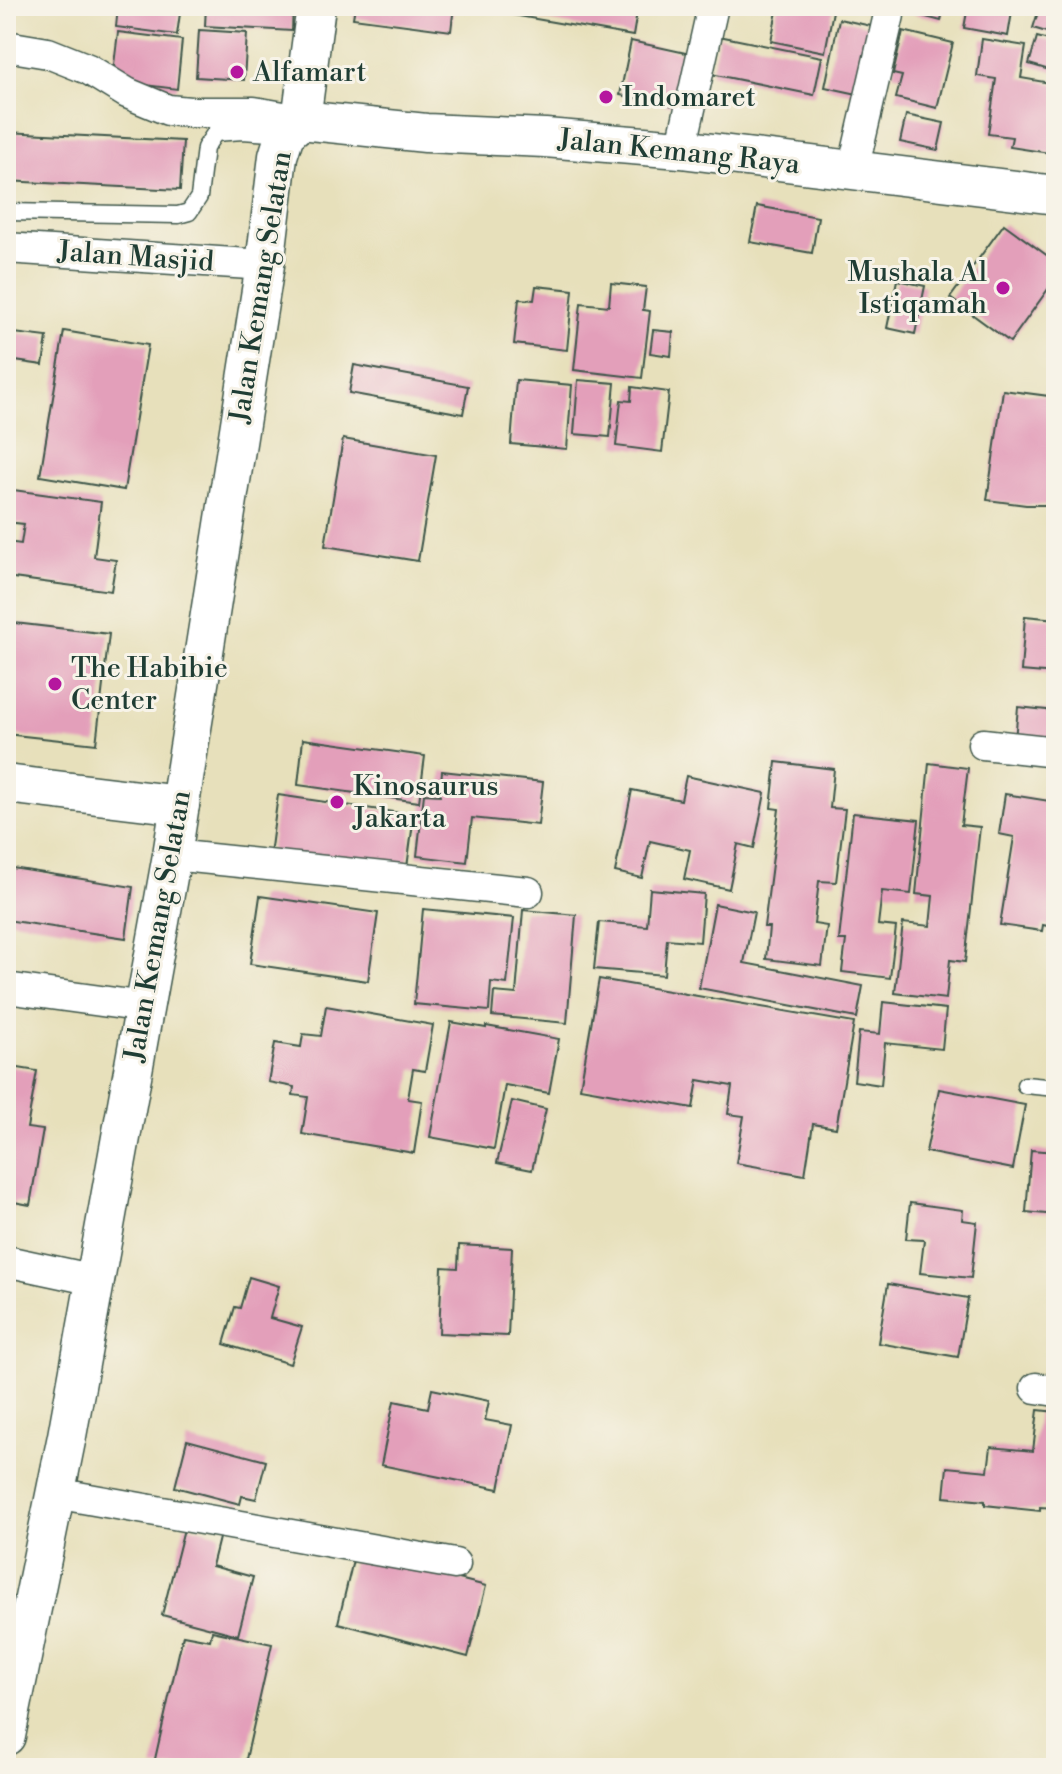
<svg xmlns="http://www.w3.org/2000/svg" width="1062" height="1774" font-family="'Libre Bodoni',serif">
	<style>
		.building { fill: #e39fba }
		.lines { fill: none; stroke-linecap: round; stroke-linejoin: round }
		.service-casing { stroke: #3d5548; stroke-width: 19 }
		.minor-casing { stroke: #3d5548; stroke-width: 33 }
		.tertiary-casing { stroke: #3d5548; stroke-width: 41 }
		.service { stroke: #fff; stroke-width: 16 }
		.minor { stroke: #fff; stroke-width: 30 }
		.tertiary { stroke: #fff; stroke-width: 38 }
		.poi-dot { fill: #b5179e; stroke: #f7f3e8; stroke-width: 3 }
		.labels { text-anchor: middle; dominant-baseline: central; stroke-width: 6; stroke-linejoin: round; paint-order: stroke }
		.poi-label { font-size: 28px; fill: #1f3d34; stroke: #f7f3e8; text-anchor: start }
		.street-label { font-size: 28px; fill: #1f3d34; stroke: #f7f3e8 }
	</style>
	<rect width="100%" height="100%" fill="#f7f3e8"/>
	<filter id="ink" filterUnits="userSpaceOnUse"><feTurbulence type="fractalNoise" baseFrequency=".0125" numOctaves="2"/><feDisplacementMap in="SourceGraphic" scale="16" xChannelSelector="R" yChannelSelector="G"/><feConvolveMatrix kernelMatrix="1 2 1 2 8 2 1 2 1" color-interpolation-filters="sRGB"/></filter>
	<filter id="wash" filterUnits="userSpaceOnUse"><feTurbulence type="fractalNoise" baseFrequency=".006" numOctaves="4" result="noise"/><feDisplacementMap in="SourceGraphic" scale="32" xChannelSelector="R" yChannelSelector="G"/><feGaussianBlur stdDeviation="1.8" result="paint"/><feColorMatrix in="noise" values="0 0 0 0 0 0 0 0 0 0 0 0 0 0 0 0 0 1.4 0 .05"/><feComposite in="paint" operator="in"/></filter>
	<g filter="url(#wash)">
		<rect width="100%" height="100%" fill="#e7e0bb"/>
		<g id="blocks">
			<!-- building -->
			<g class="building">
				<path d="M118,6h63l-4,29 -61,-8z"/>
				<path d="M206,6h87l-1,25 -87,-5z"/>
				<path d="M355,6h99l-3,25 -98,-13z"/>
				<path d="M473,6h165l-5,30 -160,-28z"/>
				<path d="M778,6h56l-9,46 -54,-11z"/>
				<path d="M885,6h59l-3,15z"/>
				<path d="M968,6h45l-5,30 -44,-8z"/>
				<path d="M1040,6h16v29l-23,-7z"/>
				<path d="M839,19l37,8 -14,68 -37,-8z"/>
				<path d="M199,30l48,3 -3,47 -48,-3z"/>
				<path d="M903,31l50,12 -16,65 -41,-10 6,-22 -9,-2z"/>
				<path d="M118,32l64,8 -5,49 -65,-8z"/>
				<path d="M719,36l103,21 -8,38 -103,-21z"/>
				<path d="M1037,37l19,5v30l-27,-8z"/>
				<path d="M982,39l44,7 -5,32 35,6v70l-46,-7 2,-10 -24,-3 8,-55 -19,-3z"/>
				<path d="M631,41l64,14 -11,53 -64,-13z"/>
				<path d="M906,115l38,8 -6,27 -38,-8z"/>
				<path d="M6,132l177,9 -3,49 -174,-9z"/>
				<path d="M757,206l61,11 -6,36 -62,-11z"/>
				<path d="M1004,224l52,38v16l-46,64 -60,-44z"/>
				<path d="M897,280l28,6 -10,48 -28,-6z"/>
				<path d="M611,283l35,4 -3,23 7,1 -8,67 -68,-8 7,-67 28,3z"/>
				<path d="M536,286l37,4 -6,60 -53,-6 5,-45 15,1z"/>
				<path d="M653,330l20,2 -2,24 -21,-3z"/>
				<path d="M64,331l84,14 -24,145 -84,-14z"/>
				<path d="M6,332l41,5 -4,28 -28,-4 -2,14h-7z"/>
				<path d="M354,365l114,21 -5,28 -114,-21z"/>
				<path d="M516,380l56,5 -5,64 -56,-5z"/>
				<path d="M578,380l37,3 -5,54 -36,-3z"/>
				<path d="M632,387l37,5 -7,60 -46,-6 5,-46 10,1z"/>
				<path d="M1003,390l53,7v103l-8,5h-22l-39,-5z"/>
				<path d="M343,439l93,16 -18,106 -93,-15z"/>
				<path d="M6,489l95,13 -7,55 22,3 -5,31 -105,-14v-35l15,2 3,-20 -18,-2z"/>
				<path d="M1025,616l31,3v55l-35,-3z"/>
				<path d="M6,622l103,12 -13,110 -90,-10z"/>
				<path d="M1018,707l38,4v33l-41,-4z"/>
				<path d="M303,739l122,17 -6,46 -121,-17z"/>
				<path d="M776,762l58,7 -4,39 15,1 -9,73 -17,-1 -5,43 13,2 -5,40 -56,-7 3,-32h-5l15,-118 -8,-1z"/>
				<path d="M929,763l39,5 -7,57 19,2 -15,135 -15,-2 -4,39 -51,-6 8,-70 27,3 3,-30 -17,-2z"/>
				<path d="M442,771l101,11 -5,43 -66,-7 -5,44 -50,-6 7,-62 16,1z"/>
				<path d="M686,776l79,17 -11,55 -16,-4 -9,45 -45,-10 6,-29 -40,-9 -8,37 -27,-6 17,-82 49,10z"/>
				<path d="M1005,794l51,8v101l-4,24 -9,-2 -1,6 -42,-6 14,-88 -15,-3z"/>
				<path d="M278,795l136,20 -8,60 -136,-20z"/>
				<path d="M853,813l66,7 -8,74 -29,-3 -4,34 18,2 -6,51 -48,-6 4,-32h-7z"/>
				<path d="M6,867l127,20 -7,51 -120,-18z"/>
				<path d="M650,889l54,5 -4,48 -33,-3 -3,36 -70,-6 5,-47 48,4z"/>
				<path d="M260,896l118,17 -10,68 -118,-17z"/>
				<path d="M715,904l39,8 -10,51 119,23 -6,32 -158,-30z"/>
				<path d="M423,909l91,9 -7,66 -16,-2 -2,29 -75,-7z"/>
				<path d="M523,910l53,5 -9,108 -75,-7 2,-24 22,2z"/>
				<path d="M599,979l255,44 -18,105 -23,-4 -8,51 -69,-12 8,-47 -16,-2 4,-28 -34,-6 -5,28 -113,-20z"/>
				<path d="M883,1002l63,7 -4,40 -57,-6 -4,42 -27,-4 5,-49 21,2z"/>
				<path d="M326,1006l107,19 -8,46 -12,-2 -5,30 14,2 -8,52 -112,-19 6,-37 -15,-2 1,-8 -26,-5 7,-39 26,4 2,-13 18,2z"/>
				<path d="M451,1022l35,6v-2l73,13 -10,54 -44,-8 -11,64 -64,-12z"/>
				<path d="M6,1066l31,5 -10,57 16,2 -13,75 -16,-3 -1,7 -7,-1z"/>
				<path d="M939,1089l86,16 -12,64 -87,-17z"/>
				<path d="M512,1101l34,8 -14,61 -35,-7z"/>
				<path d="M1031,1150l25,2v63l-30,-3z"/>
				<path d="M910,1203l53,7 -1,10 15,2 -6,56 -51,-5 4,-33 -18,-1z"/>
				<path d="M459,1245l53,3 -4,88 -69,-3 3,-66 16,1z"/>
				<path d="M249,1277l30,9 -9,32 32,9 -12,37 -66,-20 11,-37 5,1z"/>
				<path d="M888,1284l80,14 -10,59 -80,-14z"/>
				<path d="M6,1285l8,2 -7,36h-1z"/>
				<path d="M432,1389l57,12 -4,19 27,5 -13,64 -118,-24 13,-64 34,7z"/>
				<path d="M1038,1410l18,2v96l-16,-1v4l-55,-6v-4l-41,-4 3,-30 41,4 3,-24 42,4z"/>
				<path d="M187,1440l79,21 -10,38 -14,-3 -2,8 -65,-17z"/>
				<path d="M185,1525l35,9 -8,32 41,11 -15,58 -76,-20z"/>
				<path d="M355,1552l131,34 -18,71 -130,-34z"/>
				<path d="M212,1631l60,13 -28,124h-91l30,-133 27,5z"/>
			</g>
		</g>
	</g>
	<g filter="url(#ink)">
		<use href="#blocks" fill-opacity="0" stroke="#3d5548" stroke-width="2"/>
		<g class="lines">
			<!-- service casing -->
			<g class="service-casing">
				<g id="service">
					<path d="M6,212l172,3 11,-3 10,-15 6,-49 10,-15 28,-2 41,3"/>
					<path d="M1025,1085l31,3"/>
				</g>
			</g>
			<!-- minor casing -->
			<g class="minor-casing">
				<g id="minor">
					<path d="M6,46l42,7 40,16 39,24 41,17 22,2h64l47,8"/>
					<path d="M681,149l32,-143"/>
					<path d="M853,170l36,-155"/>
					<path d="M6,248l259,17"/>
					<path d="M983,744l73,8"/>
					<path d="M172,855l356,37"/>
					<path d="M6,988l139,19"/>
					<path d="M6,1261l89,19"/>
					<path d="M1036,1388l20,3"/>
					<path d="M55,1493l400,71"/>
				</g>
			</g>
			<!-- tertiary casing -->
			<g class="tertiary-casing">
				<g id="tertiary">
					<path d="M301,120l125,13 119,5 136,11 375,46"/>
					<path d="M301,120l15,-114"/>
					<path d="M6,784l174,21"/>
					<path d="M6,1736l61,-300 105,-581 93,-590 13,-109 7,-22 16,-14"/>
				</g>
			</g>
			<!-- service -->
			<use href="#service" class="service"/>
			<!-- minor -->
			<use href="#minor" class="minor"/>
			<!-- tertiary -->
			<use href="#tertiary" class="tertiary"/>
		</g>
	</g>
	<!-- markers -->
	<g class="poi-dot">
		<circle cx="237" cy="72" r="8"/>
		<circle cx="606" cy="97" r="8"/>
		<circle cx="1003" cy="288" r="8"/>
		<circle cx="55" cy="684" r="8"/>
		<circle cx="337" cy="802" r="8"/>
	</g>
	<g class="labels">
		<!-- poi labels -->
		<g class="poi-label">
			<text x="253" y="72">Alfamart</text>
			<text x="622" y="97">Indomaret</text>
			<text x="987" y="272" text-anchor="end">Mushala Al<tspan x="987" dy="32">Istiqamah</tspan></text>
			<text x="71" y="668">The Habibie<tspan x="71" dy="32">Center</tspan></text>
			<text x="353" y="786">Kinosaurus<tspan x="353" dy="32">Jakarta</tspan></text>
		</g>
		<!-- street labels -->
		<g class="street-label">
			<text transform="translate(679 152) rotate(6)">Jalan Kemang Raya</text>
			<text transform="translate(136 257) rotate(4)">Jalan Masjid</text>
			<text transform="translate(261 287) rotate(-81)">Jalan Kemang Selatan</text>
			<text transform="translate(158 926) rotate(-80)">Jalan Kemang Selatan</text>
		</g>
	</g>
	<!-- margin -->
	<rect width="1062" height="1774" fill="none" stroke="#f7f3e8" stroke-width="32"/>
</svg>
